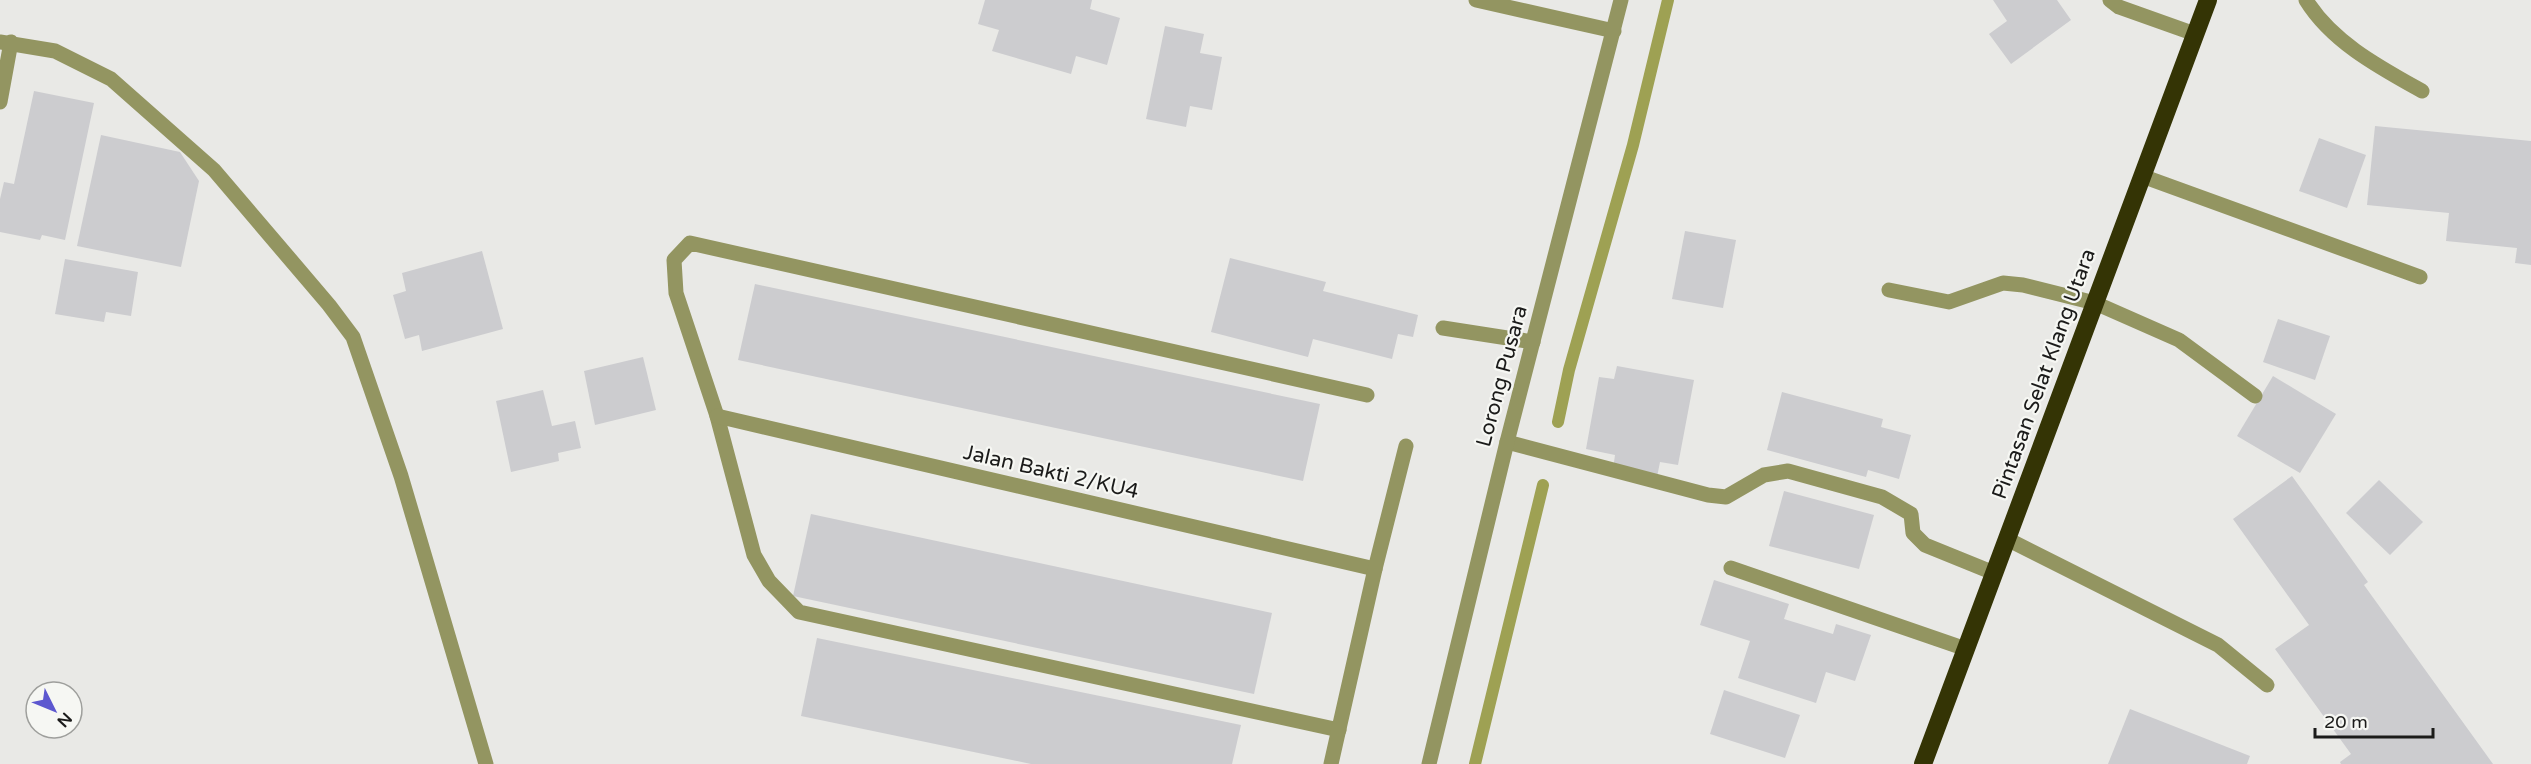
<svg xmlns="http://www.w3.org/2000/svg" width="2531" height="764" font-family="'Varela Round',sans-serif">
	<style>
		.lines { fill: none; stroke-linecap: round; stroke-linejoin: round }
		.stream { stroke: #9ea153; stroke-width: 12 }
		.building { fill: #cccccf }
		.lane { stroke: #939561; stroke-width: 15 }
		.street { stroke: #939561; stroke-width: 15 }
		.highway { stroke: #343405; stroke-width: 18 }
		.labels { text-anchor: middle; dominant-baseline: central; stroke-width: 4.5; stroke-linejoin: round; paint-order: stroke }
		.street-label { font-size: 21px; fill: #1b1b1a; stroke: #f6f7f3 }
	</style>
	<rect width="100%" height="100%" fill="#e9e9e6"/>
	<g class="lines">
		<!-- stream -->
		<g class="stream">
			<path d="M1558,422l11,-52 64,-225 35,-145"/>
			<path d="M1475,764l68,-279"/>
		</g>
	</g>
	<!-- building -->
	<g class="building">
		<path d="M985,0h107l-2,9 30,9 -13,47 -31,-9 -5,18 -79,-23 7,-21 -21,-6z"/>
		<path d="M1993,0h64l14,20 -60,44 -22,-30 18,-13z"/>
		<path d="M1165,26l39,8 -4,19 22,4 -10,53 -22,-4 -4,21 -40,-8z"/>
		<path d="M34,91l60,12 -29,137 -23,-5 -2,5 -40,-8v-33l4,-17 10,2z"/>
		<path d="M2375,126l156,15v124l-16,-2 2,-15 -71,-7 3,-28 -82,-8z"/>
		<path d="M101,135l79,17 19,29 -18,86 -104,-21z"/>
		<path d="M2319,138l47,17 -19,53 -48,-17z"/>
		<path d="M1685,231l51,9 -13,68 -51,-9z"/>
		<path d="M482,251l21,78 -81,22 -3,-16 -14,4 -12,-44 13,-4 -4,-18z"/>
		<path d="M1230,258l96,24 -3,9 95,24 -5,22 -15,-3 -6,25 -79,-20 -5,18 -97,-25z"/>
		<path d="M65,259l73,13 -7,44 -25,-4 -2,10 -49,-8z"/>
		<path d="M755,284l565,120 -17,77 -565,-121z"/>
		<path d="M2278,319l52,17 -15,44 -52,-18z"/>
		<path d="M643,357l13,53 -61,15 -11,-54z"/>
		<path d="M1617,366l77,14 -16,85 -18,-3 -3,15 -44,-8 2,-14 -29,-6 13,-72 15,2z"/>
		<path d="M2273,376l63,38 -36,59 -63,-37z"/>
		<path d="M543,390l9,36 23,-5 6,27 -23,5 1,8 -48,11 -15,-71z"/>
		<path d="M1782,392l101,27 -2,8 30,8 -12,44 -31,-9 -2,7 -99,-27z"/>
		<path d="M2292,476l76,106 -4,3 129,179h-152l-1,-2 11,-8 -76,-105 34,-24 -76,-106z"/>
		<path d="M2379,480l44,42 -33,33 -44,-42z"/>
		<path d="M1784,491l90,24 -15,54 -90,-23z"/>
		<path d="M811,514l461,99 -18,81 -461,-98z"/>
		<path d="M1714,580l75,24 -5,15 49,15 3,-10 35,11 -16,46 -29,-9 -10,31 -78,-25 12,-37 -50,-16z"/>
		<path d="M817,638l424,87 -9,39h-201l-230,-48z"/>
		<path d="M1724,690l76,25 -15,43 -75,-24z"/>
		<path d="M2130,709l120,47 -3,8h-139z"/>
	</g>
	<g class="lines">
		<!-- lane -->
		<g class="lane">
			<path d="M2110,0l9,7 76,27"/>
			<path d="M2306,0c26,42 73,67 116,91"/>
			<path d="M0,102l11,-60"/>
			<path d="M2142,176l278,101"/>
			<path d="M1889,290l60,12 54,-19 20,2 72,18 84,37 76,56"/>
			<path d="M1443,328l90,14"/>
			<path d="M2007,539l211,106 49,40"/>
			<path d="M1731,568l235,81"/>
			<path d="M1339,730l-540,-118 -30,-31 -15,-26 -37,-139 -41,-123 -2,-33 16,-17 677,152"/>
		</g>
		<!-- street -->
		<g class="street">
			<path d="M1476,0l138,31"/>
			<path d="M0,42l55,9 56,28 103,91 115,135 24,32 48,139 85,288"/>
			<path d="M717,416l658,153"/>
			<path d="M1507,442l201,53 18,2 38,-22 24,-4 94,26 29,17 2,19 12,12 69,28"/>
			<path d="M1331,764l44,-195 31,-123"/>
			<path d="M1429,764l78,-322 114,-442"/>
		</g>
		<!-- highway -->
		<path class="highway" d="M1923,764l285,-764"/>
	</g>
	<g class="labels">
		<!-- street labels -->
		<g class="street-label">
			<text transform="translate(2044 374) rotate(-70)">Pintasan Selat Klang Utara</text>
			<text transform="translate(1502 376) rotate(-75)">Lorong Pusara</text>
			<text transform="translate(1051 472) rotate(13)">Jalan Bakti 2/KU4</text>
		</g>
	</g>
	<!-- north arrow -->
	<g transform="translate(54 710) rotate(133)"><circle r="28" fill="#f6f7f3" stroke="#9e9f9c" stroke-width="1.5"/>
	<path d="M0-4.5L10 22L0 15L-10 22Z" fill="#5c57cf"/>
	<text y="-9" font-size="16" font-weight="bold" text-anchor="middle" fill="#1b1b1a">N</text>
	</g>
	<!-- scale -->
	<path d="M2315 728v9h118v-9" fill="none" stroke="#1b1b1a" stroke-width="3"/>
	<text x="2324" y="728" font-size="18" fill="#1b1b1a" stroke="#f6f7f3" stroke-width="4.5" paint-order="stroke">20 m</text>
</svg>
